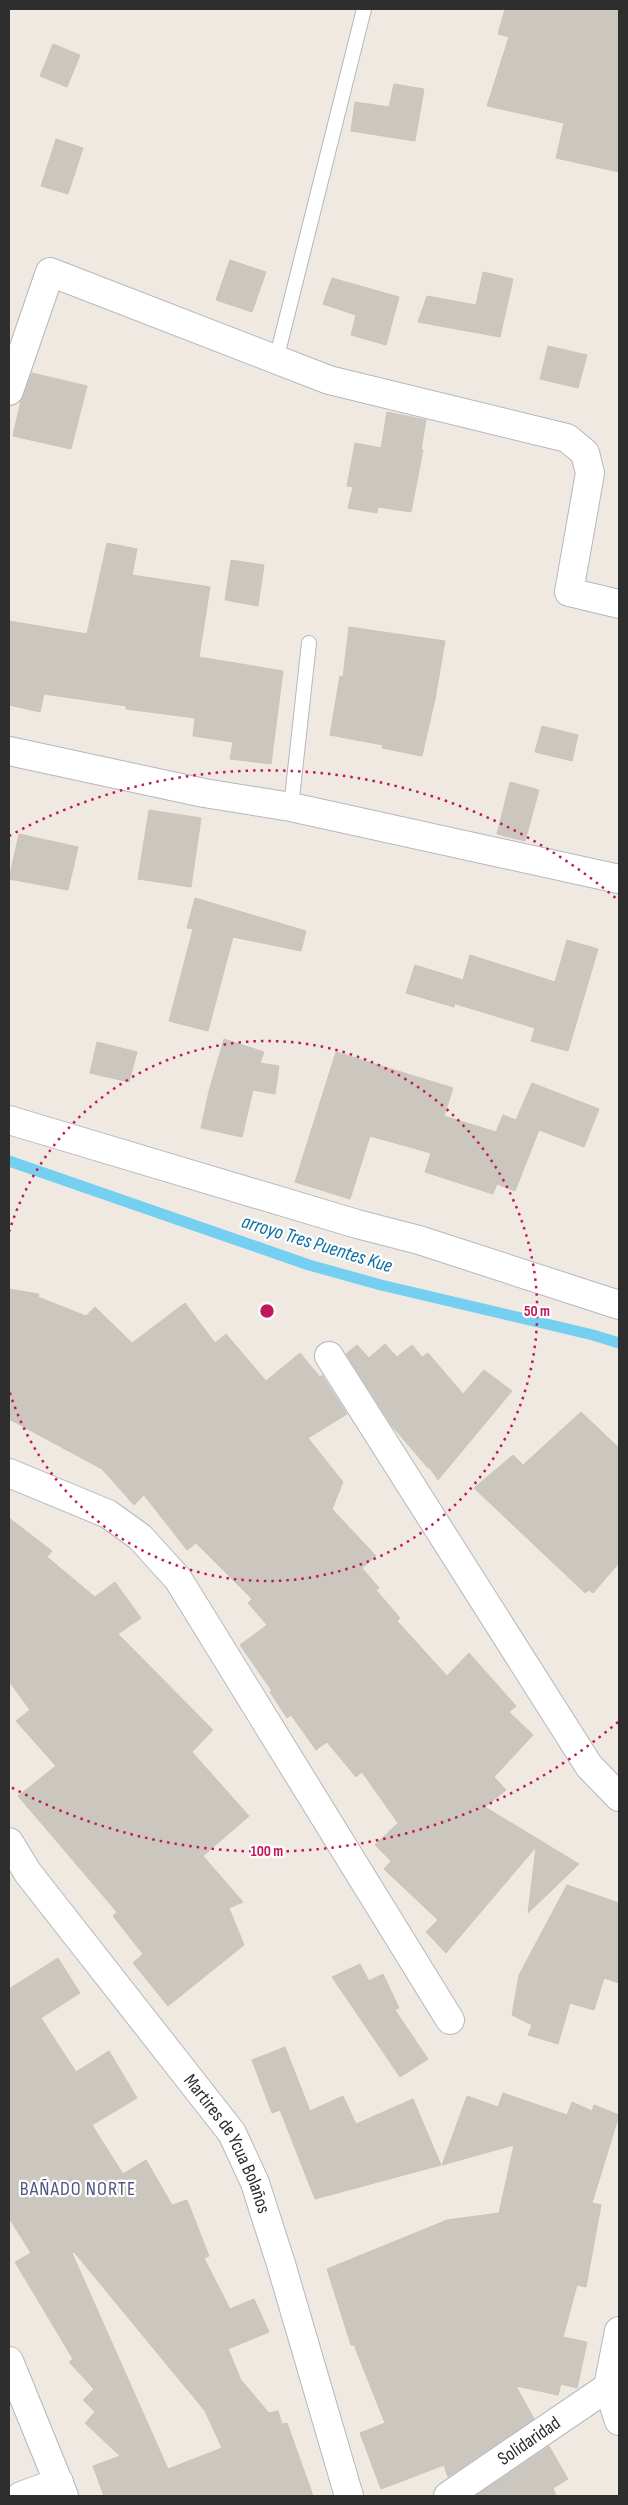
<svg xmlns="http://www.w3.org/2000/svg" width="628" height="2505" font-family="'Sofia Sans Condensed',sans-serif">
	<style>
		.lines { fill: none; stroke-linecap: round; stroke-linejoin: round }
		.stream { stroke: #75cff0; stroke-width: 11 }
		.building { fill: #cbc7bf; stroke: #cbc5ba; fill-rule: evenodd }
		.service-casing { stroke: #b4b7c1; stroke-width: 16 }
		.minor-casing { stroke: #b4b7c1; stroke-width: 30 }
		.service { stroke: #fff; stroke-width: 14 }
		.minor { stroke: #fff; stroke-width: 28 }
		.ring { fill: none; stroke: #c2185b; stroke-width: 2.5; stroke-dasharray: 2.5 5 }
		.labels { text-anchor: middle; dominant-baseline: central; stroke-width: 4.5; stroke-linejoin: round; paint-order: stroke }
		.street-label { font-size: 19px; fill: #2e2e2e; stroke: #fff }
		.water-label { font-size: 20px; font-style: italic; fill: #0d6fa3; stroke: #fff }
		.neighbourhood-label { font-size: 20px; letter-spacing: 1px; fill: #4d5680; stroke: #fff }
		.centre { fill: #c2185b; stroke: #fff; stroke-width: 2.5 }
		.ring-label { font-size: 15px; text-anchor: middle; font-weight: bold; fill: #c2185b; stroke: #fff; stroke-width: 4.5; stroke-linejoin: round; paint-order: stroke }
	</style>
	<rect width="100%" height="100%" fill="#efe9e1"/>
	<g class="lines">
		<!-- stream -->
		<path class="stream" d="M9,1161l300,104 72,20 212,50 26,8"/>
	</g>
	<!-- building -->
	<g class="building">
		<path d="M505,9h114v163l-63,-14 8,-35 -77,-17 22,-69 -11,-3z"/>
		<path d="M53,44l27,11 -13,32 -27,-11z"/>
		<path d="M394,84l30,5 -9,52 -64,-10 4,-29 34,5z"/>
		<path d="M56,139l27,9 -15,46 -27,-8z"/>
		<path d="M230,260l36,12 -14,40 -36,-12z"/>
		<path d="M483,272l30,7 -13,58 -82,-15 9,-26 49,9z"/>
		<path d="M332,278l67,19 -13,48 -35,-10 5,-20 -33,-11z"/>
		<path d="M548,346l39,9 -9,33 -38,-9z"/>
		<path d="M32,373l55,13 -16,63 -58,-13 8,-36z"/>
		<path d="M387,412l39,8 -5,30h2l-12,62 -33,-5 -1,6 -29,-5 5,-21 -6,-1 8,-43 26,5z"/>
		<path d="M107,543l30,6 -5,26 78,12 -11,70 84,14 -12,93 -41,-5 3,-17 -40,-6 2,-18 -69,-9v-3l-82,-12 -4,18 -31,-7v-84l78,13z"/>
		<path d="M231,560l33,5 -6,41 -33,-6z"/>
		<path d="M349,627l96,14 -10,58 -13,57 -40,-8 1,-3 -53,-10 10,-59 3,1z"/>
		<path d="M542,726l36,9 -6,26 -37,-9z"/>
		<path d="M510,782l29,8 -14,51 -28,-7z"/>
		<path d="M149,810l52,8 -10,69 -53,-8z"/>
		<path d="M19,834l59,13 -10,43 -59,-11z"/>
		<path d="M195,898l111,33 -5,20 -68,-14 -25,94 -39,-10 24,-92 -6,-1z"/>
		<path d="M567,940l31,9 -30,102 -37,-10 4,-13 -79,-24 5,-19 -7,22 -48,-14 9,-28 48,15 7,-25 85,27z"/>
		<path d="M224,1039l40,13 -4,11 19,3 -4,28 -22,-4 -11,47 -41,-9 8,-37z"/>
		<path d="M97,1042l40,10 -8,30 -39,-9z"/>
		<path d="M336,1052l117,36 -9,28 52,16 7,-17 13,5 16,-37 67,26 -15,38 -45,-17 -24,61 -18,-7 -4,10 -68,-22 6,-19 -61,-17 -20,63 -55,-17z"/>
		<path d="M9,1289l30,5 -1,3 48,19 9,-9 37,36 53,-40 30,40 11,-9 40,47 34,-28 20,24 2,-2 25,39 -39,24 35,44 -11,27 44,47 -14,12 17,20 -3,2 24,28 -3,3 50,55 22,-23 47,53 -7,6 24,23 -39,42 12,13 -21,17 94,57 -51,49 8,-66 -90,106 -20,-21 12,-12 -54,-51 7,-8 -16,-16 23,-22 -36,-51 -6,5 -29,-35 -11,8 -25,-35 -4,3 -17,-26 2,-1 -32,-46 27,-20 -19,-22 4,-4 -56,-56 -9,7 -43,-55 -10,10 -32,-36 -93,-50z"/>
		<path d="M385,1344l12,13 15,-12 10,12 6,-4 35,41 21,-24 28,21 -74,89 -9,-13 -1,1 -36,-42 -46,-72 11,-9 12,13z"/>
		<path d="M581,1412l38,36v115l-26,30 -4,-3 -4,3 -111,-105 39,-33 10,10z"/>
		<path d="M9,1518l43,33 -5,6 48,40 20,-15 26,36 -23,16 95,96 -21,22 57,64 -46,40 40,46 -14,6 15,37 -76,61 -35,-43 10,-9 -30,-38 4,-4 -99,-116 38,-30 -40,-45 14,-11 -21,-29z"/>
		<path d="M567,1885l52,18v80l-15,-5 -10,32 -24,-7 -12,41 -30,-9 4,-10 -20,-10 7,-40z"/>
		<path d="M58,1958l22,35 -39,25 35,54 33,-21 28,47 -45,27 31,49 23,-14 26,45 15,-5 22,56 -5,2 26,51 24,-10 15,33 -41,17 13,31 28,33 9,-2 4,13 5,-1 26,73h-209l-11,-30 27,-10 -35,-33 10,-11 -12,-12 11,-11 -25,-27 4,-3 -58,-97 16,-9 -22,-35v-229zM74,2252l131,159 17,37 -54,21 -96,-216z"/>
		<path d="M360,1964l9,17 14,-7 16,34 -4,2 33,49 -28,18 -68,-100z"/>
		<path d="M285,2047l25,64 33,-15 13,28 57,-25 28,66 -126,34 -35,-89 -8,3 -20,-53z"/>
		<path d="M503,2093l64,22 5,-13 20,9 2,-6 25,10 -27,88 9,2 -15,82 -9,-2 -14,52 24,5 -10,46 -16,-4 -3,11 -42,-9 18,33 -86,58 -4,-12 -63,24 -21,-56 25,-10 -31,-78h-3l-24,-76 120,-49 52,-7 15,-68 -72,20 25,-69 31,11z"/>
		<path d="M549,2446l19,33 -15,9 3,8h-81z"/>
	</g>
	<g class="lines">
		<!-- service casing -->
		<g class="service-casing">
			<g id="service">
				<path d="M276,360l88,-351"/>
				<path d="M291,807l18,-164"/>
			</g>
		</g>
		<!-- minor casing -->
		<g class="minor-casing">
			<g id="minor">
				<path d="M9,391l41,-119 279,108 238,58 18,15 5,20 -21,119 50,12"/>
				<path d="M9,751l195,42 87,14 328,72"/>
				<path d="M9,1120l348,104 62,16 200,65"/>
				<path d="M329,1356l260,410 30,31"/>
				<path d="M9,1473l99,41 32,23 38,42 272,441"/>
				<path id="s1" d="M9,1842l19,31 204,260 23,50 26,81 68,232"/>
				<path d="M619,2331l-11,56 11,34"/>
				<path d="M9,2361l55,135"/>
				<path d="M21,2496l38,-14"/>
				<path id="s2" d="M448,2496l160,-109"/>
			</g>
		</g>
		<!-- service -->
		<use href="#service" class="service"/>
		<!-- minor -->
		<use href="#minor" class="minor"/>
	</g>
	<!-- distance rings -->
	<g class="ring">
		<path d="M9 1232A270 270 0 1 1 9 1390"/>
		<path d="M618 1722A540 540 0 0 1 9 1786M9 836A540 540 0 0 1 618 900"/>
	</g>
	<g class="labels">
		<!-- street labels -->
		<g class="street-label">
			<text stroke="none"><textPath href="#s1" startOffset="374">Martires de Ycua Bolaños</textPath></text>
			<text stroke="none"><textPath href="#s2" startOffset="98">Solidaridad</textPath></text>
		</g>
		<!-- water labels -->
		<g class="water-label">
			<text transform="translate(317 1244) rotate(17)">arroyo Tres Puentes Kue</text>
		</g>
		<!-- neighbourhood labels -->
		<g class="neighbourhood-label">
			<text x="78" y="2189">BAÑADO NORTE</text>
		</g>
	</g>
	<circle cx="267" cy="1311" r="8" class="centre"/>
	<g class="ring-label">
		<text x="537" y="1316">50 m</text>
		<text x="267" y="1856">100 m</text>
	</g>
	<!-- border -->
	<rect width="628" height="2505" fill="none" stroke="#2e2e2e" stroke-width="20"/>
</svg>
